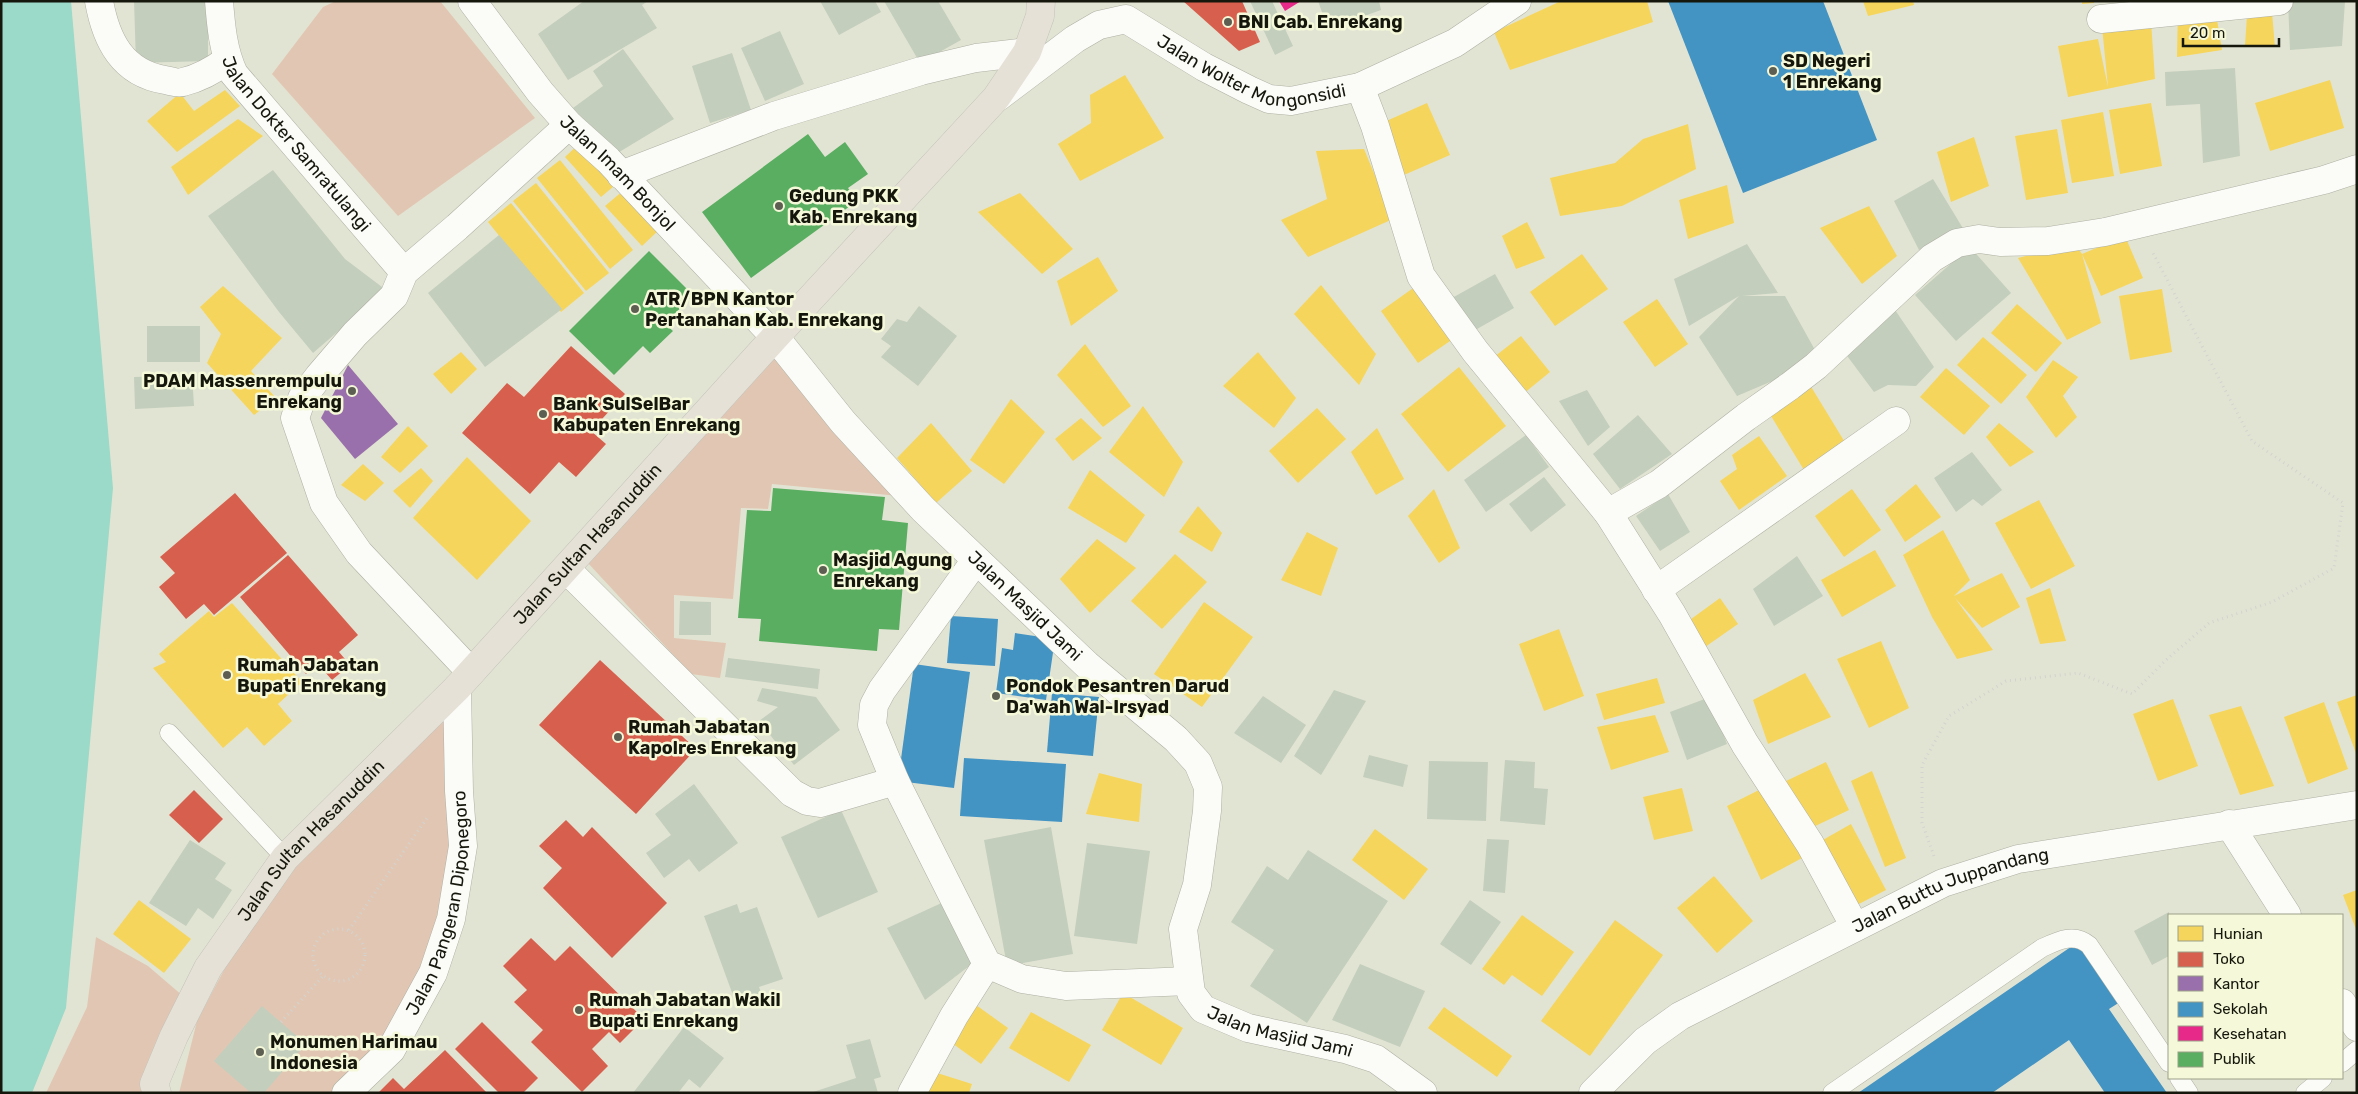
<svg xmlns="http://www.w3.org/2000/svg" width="2358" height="1094" font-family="Rubik,sans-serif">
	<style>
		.green { fill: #e1c7b3 }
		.water { fill: #9bd9c8 }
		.homes { fill: #f6d55c }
		.shops { fill: #d6604d }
		.offices { fill: #9970ab }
		.schools { fill: #4393c3 }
		.health { fill: #e7298a }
		.public { fill: #5aae61 }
		.building { fill: #c3cebd }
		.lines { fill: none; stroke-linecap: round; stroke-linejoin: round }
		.lane-casing { stroke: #aeb0a2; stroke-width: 19 }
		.street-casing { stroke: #aeb0a2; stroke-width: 29 }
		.highway-casing { stroke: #c2c3ba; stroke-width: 29 }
		.path { stroke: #d3d3cf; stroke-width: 3; stroke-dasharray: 1 4; stroke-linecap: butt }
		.lane { stroke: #fbfbf8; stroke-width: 18 }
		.street { stroke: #fbfbf8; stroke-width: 28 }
		.highway { stroke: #e6e1d6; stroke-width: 28 }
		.poi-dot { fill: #5d5f52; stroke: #f5f9d9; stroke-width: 2 }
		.labels { text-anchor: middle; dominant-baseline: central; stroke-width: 5; stroke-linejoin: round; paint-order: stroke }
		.poi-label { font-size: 18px; font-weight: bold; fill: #16170c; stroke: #f5f9d9; text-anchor: start }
		.street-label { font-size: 18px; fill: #16170c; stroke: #f5f9d9 }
	</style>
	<rect width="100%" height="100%" fill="#e2e4d3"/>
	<!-- green -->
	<g class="green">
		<path d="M336,1h104l95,117 -137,98 -126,-142 51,-67z"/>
		<path d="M776,346l123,150 -127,-12 -4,25 -27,-1 -8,91 -59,-4v43l52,5 -6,35 -29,-4 -104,-112z"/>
		<path d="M449,703l5,145 -25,123 -45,78 -45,44h-160l18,-72 63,-119z"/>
		<path d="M96,937l52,29 35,30 -40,97h-97l41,-86z"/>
	</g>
	<!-- water -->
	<path class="water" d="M1,1h70l42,487 -47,520 -34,85h-31z"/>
	<!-- homes -->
	<g class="homes">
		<path d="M1561,1h86l6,21 -143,48 -16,-38z"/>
		<path d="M1863,1h50l1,4 -46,11z"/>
		<path d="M2082,1h12v2l-12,1z"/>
		<path d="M2214,1l8,49 -45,7 1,-55z"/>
		<path d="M2248,1h23l4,46 -30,-2z"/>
		<path d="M2151,21l4,58 -87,18 -10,-51 40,-7 10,48 -6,-60z"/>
		<path d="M1125,75l39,63 -84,43 -22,-37 33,-21 -1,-28z"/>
		<path d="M2330,80l14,48 -74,23 -15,-48z"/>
		<path d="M225,90l15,16 -63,46 -30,-31 33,-28 14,18z"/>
		<path d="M1427,103l23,52 -53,23 -22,-52z"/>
		<path d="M2151,103l11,63 -42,8 -11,-64z"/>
		<path d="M2103,112l11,64 -42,7 -11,-63z"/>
		<path d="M238,119l25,17 -75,59 -17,-28z"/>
		<path d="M1688,124l8,45 -74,37 -62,10 -10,-38 65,-15 28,-24z"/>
		<path d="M2057,129l11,64 -42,7 -11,-64z"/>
		<path d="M1974,137l15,49 -38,16 -14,-50z"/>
		<path d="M583,140l37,41 -19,16 -36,-40z"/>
		<path d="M1364,149l29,70 -85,38 -27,-37 46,-21 -11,-48z"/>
		<path d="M560,160l73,90 -23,19 -73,-91z"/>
		<path d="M536,183l73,90 -23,18 -73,-90z"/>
		<path d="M1727,185l7,38 -46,16 -9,-39z"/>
		<path d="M624,190l36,39 -18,17 -37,-40z"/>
		<path d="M1020,193l53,56 -31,25 -64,-62z"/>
		<path d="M511,203l73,90 -23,19 -73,-90z"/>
		<path d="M1869,206l28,50 -35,28 -42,-56z"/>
		<path d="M1527,222l18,36 -29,11 -14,-33z"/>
		<path d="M2125,236l18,42 -42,18 -19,-42 19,69 -34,17 -49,-82 56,-15 8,11z"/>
		<path d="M1582,254l26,35 -53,37 -25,-34z"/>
		<path d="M1098,257l20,34 -47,35 -14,-45z"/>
		<path d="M1321,285l55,69 -17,31 -65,-71z"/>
		<path d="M223,286l59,52 -31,33 25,27 -22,17 -47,-52 14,-29 -21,-27z"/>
		<path d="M1416,286l37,53 -35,24 -37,-52z"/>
		<path d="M2162,289l10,63 -42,8 -11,-64z"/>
		<path d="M1657,299l31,45 -33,23 -32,-45z"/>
		<path d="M2017,304l45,39 -26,29 -45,-39z"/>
		<path d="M1521,336l29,36 -27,22 -29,-37z"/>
		<path d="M1983,337l44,38 -26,29 -44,-39z"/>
		<path d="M1085,344l46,62 -28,21 -46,-52z"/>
		<path d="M461,352l16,17 -26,25 -18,-20z"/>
		<path d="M1258,352l38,46 -22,30 -51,-42z"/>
		<path d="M2053,360l25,17 -15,19 14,21 -21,21 -30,-41z"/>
		<path d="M1459,367l47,59 -58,46 -47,-58z"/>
		<path d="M1946,368l44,38 -26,29 -44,-38z"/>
		<path d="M1810,385l36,59 -42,26 -36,-59z"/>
		<path d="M1011,399l34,33 -41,52 -34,-24z"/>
		<path d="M1143,406l40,56 -19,35 -55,-45z"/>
		<path d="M1317,408l29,31 -48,44 -29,-32z"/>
		<path d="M1081,418l21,20 -29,23 -18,-22z"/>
		<path d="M931,423l41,48 -36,32 -39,-45z"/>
		<path d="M1999,423l35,29 -24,15 -24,-30z"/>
		<path d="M408,426l20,20 -28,27 -19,-16z"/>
		<path d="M1377,428l27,51 -28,16 -25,-43z"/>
		<path d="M1759,436l28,40 -48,34 -19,-29 17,-12 -5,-14z"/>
		<path d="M467,457l64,64 -54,59 -64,-62z"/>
		<path d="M363,464l21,19 -19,18 -24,-16z"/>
		<path d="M421,468l12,13 -23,27 -17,-17z"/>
		<path d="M1090,470l55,45 -19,28 -58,-35z"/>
		<path d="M1916,484l25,33 -36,25 -20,-32z"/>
		<path d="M1434,489l26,59 -21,15 -31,-47z"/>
		<path d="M1852,489l29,41 -37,27 -29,-41z"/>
		<path d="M2039,500l36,66 -44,23 -36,-66z"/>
		<path d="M1198,506l24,27 -10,19 -33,-20z"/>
		<path d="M1943,530l27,50 -16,16 48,-23 18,34 -38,21 -27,-30 38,52 -36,9 -25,-42 -29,-62z"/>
		<path d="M1307,532l31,16 -17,48 -40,-16z"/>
		<path d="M1097,539l39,29 -46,45 -30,-34z"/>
		<path d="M1875,550l21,36 -54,31 -21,-37z"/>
		<path d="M1175,554l32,28 -45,47 -31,-28z"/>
		<path d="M2050,588l16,53 -26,3 -14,-46z"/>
		<path d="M1720,598l18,26 -33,23 -18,-25z"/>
		<path d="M1204,602l49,35 -51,70 -48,-33z"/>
		<path d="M232,603l70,79 -24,22 14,17 -28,25 -17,-19 -24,21 -70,-80 13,-6 -7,-8 50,-43 5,6z"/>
		<path d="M1559,629l25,67 -40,15 -25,-67z"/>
		<path d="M1881,641l28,67 -40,20 -32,-69z"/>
		<path d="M1805,673l26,44 -63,27 -15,-44z"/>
		<path d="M1657,678l8,25 -61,17 -8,-26z"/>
		<path d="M2357,695v61l-20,-54z"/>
		<path d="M2173,699l25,67 -40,15 -25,-67z"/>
		<path d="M2324,702l24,67 -40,15 -24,-67z"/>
		<path d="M2241,706l33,80 -34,9 -31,-80z"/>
		<path d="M1655,715l14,37 -58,18 -14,-43z"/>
		<path d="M1826,762l23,48 -40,19 -23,-48z"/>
		<path d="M1872,771l34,87 -21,9 -34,-86z"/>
		<path d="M1099,773l43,11 -3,38 -53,-8z"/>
		<path d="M1765,787l37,71 -41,22 -34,-74z"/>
		<path d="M1682,788l11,43 -39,9 -11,-43z"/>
		<path d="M1851,824l35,66 -31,16 -34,-65z"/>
		<path d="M1375,829l53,40 -24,31 -52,-40z"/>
		<path d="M1714,876l39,45 -36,32 -40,-45z"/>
		<path d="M2357,890v42l-14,-37z"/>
		<path d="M139,900l52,39 -27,34 -51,-39z"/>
		<path d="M1522,915l52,37 -32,44 -30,-21 -8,10 -22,-16z"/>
		<path d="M1615,920l48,35 -73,101 -49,-35z"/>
		<path d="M1123,993l60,35 -22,37 -59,-35z"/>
		<path d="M976,1005l32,23 -27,36 -32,-23z"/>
		<path d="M1444,1007l68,49 -15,21 -69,-49z"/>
		<path d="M1031,1012l60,33 -22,37 -60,-34z"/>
		<path d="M934,1072l38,12 -3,9h-42z"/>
	</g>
	<!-- shops -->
	<g class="shops">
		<path d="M1183,1h59l18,41 -21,9z"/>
		<path d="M571,346l54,48 -34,37 15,13 -30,33 -17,-15 -29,32 -68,-61 45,-50 17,14z"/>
		<path d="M235,493l52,60 -73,62 -10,-11 -18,15 -27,-32 16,-14 -15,-16z"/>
		<path d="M288,555l70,80 -19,17 11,13 -18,15 -15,-17 -11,11 -66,-77z"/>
		<path d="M600,660l96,89 -60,65 -97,-89z"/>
		<path d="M194,790l29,29 -24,24 -30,-28z"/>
		<path d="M566,820l17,17 9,-10 75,76 -55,55 -69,-70 19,-20 -23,-22z"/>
		<path d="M531,938l24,23 15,-15 74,73 -24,24 -11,-11 -17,17 16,17 -26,26 -51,-50 12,-12 -29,-28 13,-12 -24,-24z"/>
		<path d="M482,1022l56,56 -15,15h-24l-44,-44z"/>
		<path d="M445,1050l42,43h-109l15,-15 11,11z"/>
	</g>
	<!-- offices -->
	<path class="offices" d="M348,365l50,59 -43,35 -34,-41z"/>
	<!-- schools -->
	<g class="schools">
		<path d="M1668,1h155l54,139 -134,53z"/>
		<path d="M951,616l47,3 -3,47 -48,-3z"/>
		<path d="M1015,633l40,6 -9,61 -50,-7 6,-45 11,2z"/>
		<path d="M914,664l56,8 -16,116 -56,-7z"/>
		<path d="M1052,693l47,4 -6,59 -46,-4z"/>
		<path d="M964,758l102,6 -4,58 -102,-6z"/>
		<path d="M2078,942l42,60 -11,7 58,84h-62l-36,-53 -77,53h-134z"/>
	</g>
	<!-- health -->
	<path class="health" d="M1279,1h22l-16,10z"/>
	<!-- public -->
	<g class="public">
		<path d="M808,134l17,23 20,-15 23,32 -20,14 9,13 -106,77 -49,-66z"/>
		<path d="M649,251l44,44 -28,29 8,7 -23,22 -7,-7 -29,29 -45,-44z"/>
		<path d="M773,488l112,9 -3,23 26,3 -9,107 -20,-1 -2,22 -118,-10 2,-22 -23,-1 9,-108 24,1z"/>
	</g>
	<!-- building -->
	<g class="building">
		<path d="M134,1h74v60l-72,2z"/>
		<path d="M584,1h64l-6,4 15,23 -89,52 -30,-46z"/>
		<path d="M820,1h55l6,11 -42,23z"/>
		<path d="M884,1h54l23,39 -41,23z"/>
		<path d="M1250,1h22l21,45 -18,9z"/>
		<path d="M1318,1h61l2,9 -53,19z"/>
		<path d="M2288,1h57l-3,45 -52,4z"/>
		<path d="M780,31l24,53 -39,17 -24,-53z"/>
		<path d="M623,49l51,70 -58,35 -43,-46 30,-22 -10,-15z"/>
		<path d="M732,53l19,57 -41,13 -18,-57z"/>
		<path d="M2235,68l5,88 -37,7 -3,-59 -34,2 -1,-34z"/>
		<path d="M273,170l72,89 41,31 -73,63 -34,-41 -71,-96z"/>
		<path d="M1933,179l31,51 -45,20 -25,-49z"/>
		<path d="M499,235l63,74 -77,58 -57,-74z"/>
		<path d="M1747,244l31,49 -36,3h43l30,54 -31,26 -47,20 -38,-59 40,-41 -50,30 -15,-47z"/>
		<path d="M1970,247l41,46 -55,48 -41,-46z"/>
		<path d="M1495,274l19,34 -44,25 -18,-35z"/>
		<path d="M919,306l38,30 -39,50 -37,-29 10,-11 -10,-7 16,-20 10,3z"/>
		<path d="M1893,307l41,60 -18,19 -28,-1 -14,7 -32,-43z"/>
		<rect x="147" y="326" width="53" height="36"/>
		<path d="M192,375l2,31 -59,3 -1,-32z"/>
		<path d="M1587,390l23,37 -22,19 -29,-45z"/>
		<path d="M1638,415l34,39 -52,35 -27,-35z"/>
		<path d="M1526,435l23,32 -63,45 -22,-32z"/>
		<path d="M1972,452l30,38 -20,16 -9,-7 -17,13 -22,-34z"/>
		<path d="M1544,477l22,28 -35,27 -22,-28z"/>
		<path d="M1668,494l22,38 -30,19 -24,-35z"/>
		<path d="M1797,556l26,40 -49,30 -21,-37z"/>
		<path d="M680,601l31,1v33h-32z"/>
		<path d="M728,658l92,11 -2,20 -93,-12z"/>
		<path d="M762,688l54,9 24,33 -46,35 -35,-44 19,-14 -21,-6z"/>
		<path d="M1334,690l32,11 -45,74 -27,-19z"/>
		<path d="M1263,696l43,29 -25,38 -47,-30z"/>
		<path d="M1710,697l17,47 -40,16 -17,-48z"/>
		<path d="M1369,755l39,10 -5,22 -40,-10z"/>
		<path d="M1505,760l30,2 -1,26 14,1 -3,36 -45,-4z"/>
		<path d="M1429,761l59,1 -2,59 -59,-2z"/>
		<path d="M694,784l44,59 -39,29 -10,-13 -25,19 -18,-25 25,-18 -16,-21z"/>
		<path d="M841,810l37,82 -60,26 -37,-81z"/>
		<path d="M1051,827l22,127 -66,12 -23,-126z"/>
		<path d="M1487,839l22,1 -4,53 -22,-2z"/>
		<path d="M190,840l36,23 -11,16 17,11 -19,29 -15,-11 -12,18 -37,-23z"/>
		<path d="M1087,843l63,8 -13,93 -63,-8z"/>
		<path d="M1308,850l80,51 -81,122 -57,-37 24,-36 -43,-28 36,-56 21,14z"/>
		<path d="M948,900l29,60 -52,40 -38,-72z"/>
		<path d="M1470,900l31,22 -30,43 -31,-21z"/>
		<path d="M737,904l3,9 17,-6 26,72 -24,8 5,13 -26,9 -34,-93z"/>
		<path d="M2169,912v44l-17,9 -18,-34z"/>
		<path d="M1360,964l65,27 -25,56 -68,-27z"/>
		<path d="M262,1006l44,38 -42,49h-13l-37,-32z"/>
		<path d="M684,1027l40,31 -24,30 -11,-9 -11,14h-45z"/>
		<path d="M870,1039l11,38 -7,2 4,14h-68l46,-15 -10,-33z"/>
	</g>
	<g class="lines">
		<!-- lane casing -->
		<g class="lane-casing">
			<g id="lane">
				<path d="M169,733l116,125"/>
				<path d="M2342,1063l15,-13"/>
				<path d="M2179,1078l10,15"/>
				<path d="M1832,1093l210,-145c15,-7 32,-16 47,-3l80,118"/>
				<path d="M2305,1093l18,-15"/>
			</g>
		</g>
		<!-- street casing -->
		<g class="street-casing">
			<g id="street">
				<path d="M99,1c7,39 23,72 66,79 6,1 13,4 18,2 17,-4 31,-12 44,-22"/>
				<path id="s1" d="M219,1c2,25 4,50 15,73l170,198"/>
				<path id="s2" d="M472,1l68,91 29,33 39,35 167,177 68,85 80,87 164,156 89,74 22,24 10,24 -1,24 -10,74 -14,44 8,64 12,16 45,19 97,21 31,10 47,34"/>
				<path d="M2101,19l178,-18"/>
				<path d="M1360,87l15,39 46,150 54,75 133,162 64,101 73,130 65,100 45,83"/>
				<path id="s3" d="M998,97l77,-58 24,-14 27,-6 78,48 45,23 20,9 22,2 69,-14 95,-44 62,-42"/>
				<path d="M621,175l153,-59 147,-45 55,-13 51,-6"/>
				<path d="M1608,513l51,-29 87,-67 44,-31 26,-20 116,-108 25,-15 22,-4 21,3 48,-1 57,-9 219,-52 33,-11"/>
				<path d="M976,560l-94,130 -8,15 -2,20 23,56 92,183 35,15 44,7 123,-5"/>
				<path d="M566,569l226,224 15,8 13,2 75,-22"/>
				<path d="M1656,590l240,-169"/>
				<path d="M471,672l-112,-119 -35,-50 -29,-85 7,-20 17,-22 36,-42 39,-38 10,-24 53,-45 112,-102"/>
				<path d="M2229,824l58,91"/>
				<path d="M2342,1003l15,24"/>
				<path id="s4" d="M346,1093l45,-43 42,-77 18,-54 12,-73 -4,-55 -2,-103"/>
				<path d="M912,1093l42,-77 33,-52"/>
				<path id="s5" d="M1593,1093l52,-52 35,-25 263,-133 75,-24 339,-54"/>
			</g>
		</g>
		<!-- highway casing -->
		<g class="highway-casing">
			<g id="highway">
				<path id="s6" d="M157,1093l-3,-9 20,-48 34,-68 77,-110 172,-170 318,-351 221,-239 31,-46 13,-36 1,-15"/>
			</g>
		</g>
		<!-- path -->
		<g class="path">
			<path d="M1934,856l-12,-33v-58l27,-49 57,-35 72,-8 54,21 34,-34 43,-37 63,-21 62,-34 9,-65 -91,-62 -100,-190"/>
			<circle cx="339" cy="955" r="26"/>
			<path d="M349,930l80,-115"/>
			<path d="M281,1022l42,-46"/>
		</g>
		<!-- lane -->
		<use href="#lane" class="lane"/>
		<!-- street -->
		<use href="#street" class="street"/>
		<!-- highway -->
		<use href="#highway" class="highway"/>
	</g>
	<!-- markers -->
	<g class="poi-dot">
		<circle cx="1228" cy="22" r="5"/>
		<circle cx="1773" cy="71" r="5"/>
		<circle cx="779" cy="206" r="5"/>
		<circle cx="635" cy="309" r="5"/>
		<circle cx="352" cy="391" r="5"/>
		<circle cx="543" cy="414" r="5"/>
		<circle cx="823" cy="570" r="5"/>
		<circle cx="227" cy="675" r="5"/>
		<circle cx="996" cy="696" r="5"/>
		<circle cx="618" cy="737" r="5"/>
		<circle cx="579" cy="1010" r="5"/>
		<circle cx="260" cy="1052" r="5"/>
	</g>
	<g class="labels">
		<!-- poi labels -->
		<g class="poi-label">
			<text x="1238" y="22">BNI Cab. Enrekang</text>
			<text x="1783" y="61">SD Negeri<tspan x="1783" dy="21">1 Enrekang</tspan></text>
			<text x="789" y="196">Gedung PKK<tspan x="789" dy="21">Kab. Enrekang</tspan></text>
			<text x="645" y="299">ATR/BPN Kantor<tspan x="645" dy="21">Pertanahan Kab. Enrekang</tspan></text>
			<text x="342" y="381" text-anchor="end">PDAM Massenrempulu<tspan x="342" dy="21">Enrekang</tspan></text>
			<text x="553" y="404">Bank SulSelBar<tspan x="553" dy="21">Kabupaten Enrekang</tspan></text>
			<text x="833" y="560">Masjid Agung<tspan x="833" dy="21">Enrekang</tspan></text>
			<text x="237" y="665">Rumah Jabatan<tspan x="237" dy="21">Bupati Enrekang</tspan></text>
			<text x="1006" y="686">Pondok Pesantren Darud<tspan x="1006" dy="21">Da'wah Wal-Irsyad</tspan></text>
			<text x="628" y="727">Rumah Jabatan<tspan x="628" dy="21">Kapolres Enrekang</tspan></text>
			<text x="589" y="1000">Rumah Jabatan Wakil<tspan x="589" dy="21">Bupati Enrekang</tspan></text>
			<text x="270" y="1042">Monumen Harimau<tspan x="270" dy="21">Indonesia</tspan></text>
		</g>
		<!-- street labels -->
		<g class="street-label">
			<text stroke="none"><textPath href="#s3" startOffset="292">Jalan Wolter Mongonsidi</textPath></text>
			<text stroke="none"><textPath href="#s1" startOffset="168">Jalan Dokter Samratulangi</textPath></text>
			<text stroke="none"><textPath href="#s2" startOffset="226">Jalan Imam Bonjol</textPath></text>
			<text stroke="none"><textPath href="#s6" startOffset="708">Jalan Sultan Hasanuddin</textPath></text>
			<text stroke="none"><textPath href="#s2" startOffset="821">Jalan Masjid Jami</textPath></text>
			<text stroke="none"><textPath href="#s6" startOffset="302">Jalan Sultan Hasanuddin</textPath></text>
			<text stroke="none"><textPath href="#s5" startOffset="416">Jalan Buttu Juppandang</textPath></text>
			<text stroke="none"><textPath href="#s4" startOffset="220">Jalan Pangeran Diponegoro</textPath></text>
			<text stroke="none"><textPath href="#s2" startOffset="1391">Jalan Masjid Jami</textPath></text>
		</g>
	</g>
	<!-- border -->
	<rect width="2358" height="1094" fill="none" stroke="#16170c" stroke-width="5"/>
	<!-- legend -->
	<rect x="2168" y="914" width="175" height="165" fill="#f5f9d9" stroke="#9c9f87"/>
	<rect x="2178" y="926" width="25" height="15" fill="#f6d55c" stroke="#9c9f87"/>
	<text x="2213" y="939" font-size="15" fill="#16170c">Hunian</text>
	<rect x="2178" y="952" width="25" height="15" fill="#d6604d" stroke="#9c9f87"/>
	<text x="2213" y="964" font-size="15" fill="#16170c">Toko</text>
	<rect x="2178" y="976" width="25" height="15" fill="#9970ab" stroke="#9c9f87"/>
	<text x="2213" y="989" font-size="15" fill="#16170c">Kantor</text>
	<rect x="2178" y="1002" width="25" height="15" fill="#4393c3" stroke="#9c9f87"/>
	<text x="2213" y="1014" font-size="15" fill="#16170c">Sekolah</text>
	<rect x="2178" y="1026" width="25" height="15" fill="#e7298a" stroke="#9c9f87"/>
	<text x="2213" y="1039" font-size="15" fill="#16170c">Kesehatan</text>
	<rect x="2178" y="1052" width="25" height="15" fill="#5aae61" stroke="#9c9f87"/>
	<text x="2213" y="1064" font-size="15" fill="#16170c">Publik</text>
	<!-- scale -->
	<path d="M2183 38v8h96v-8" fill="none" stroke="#16170c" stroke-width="2.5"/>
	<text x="2190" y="38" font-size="15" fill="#16170c" stroke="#f5f9d9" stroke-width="4" paint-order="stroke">20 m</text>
</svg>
